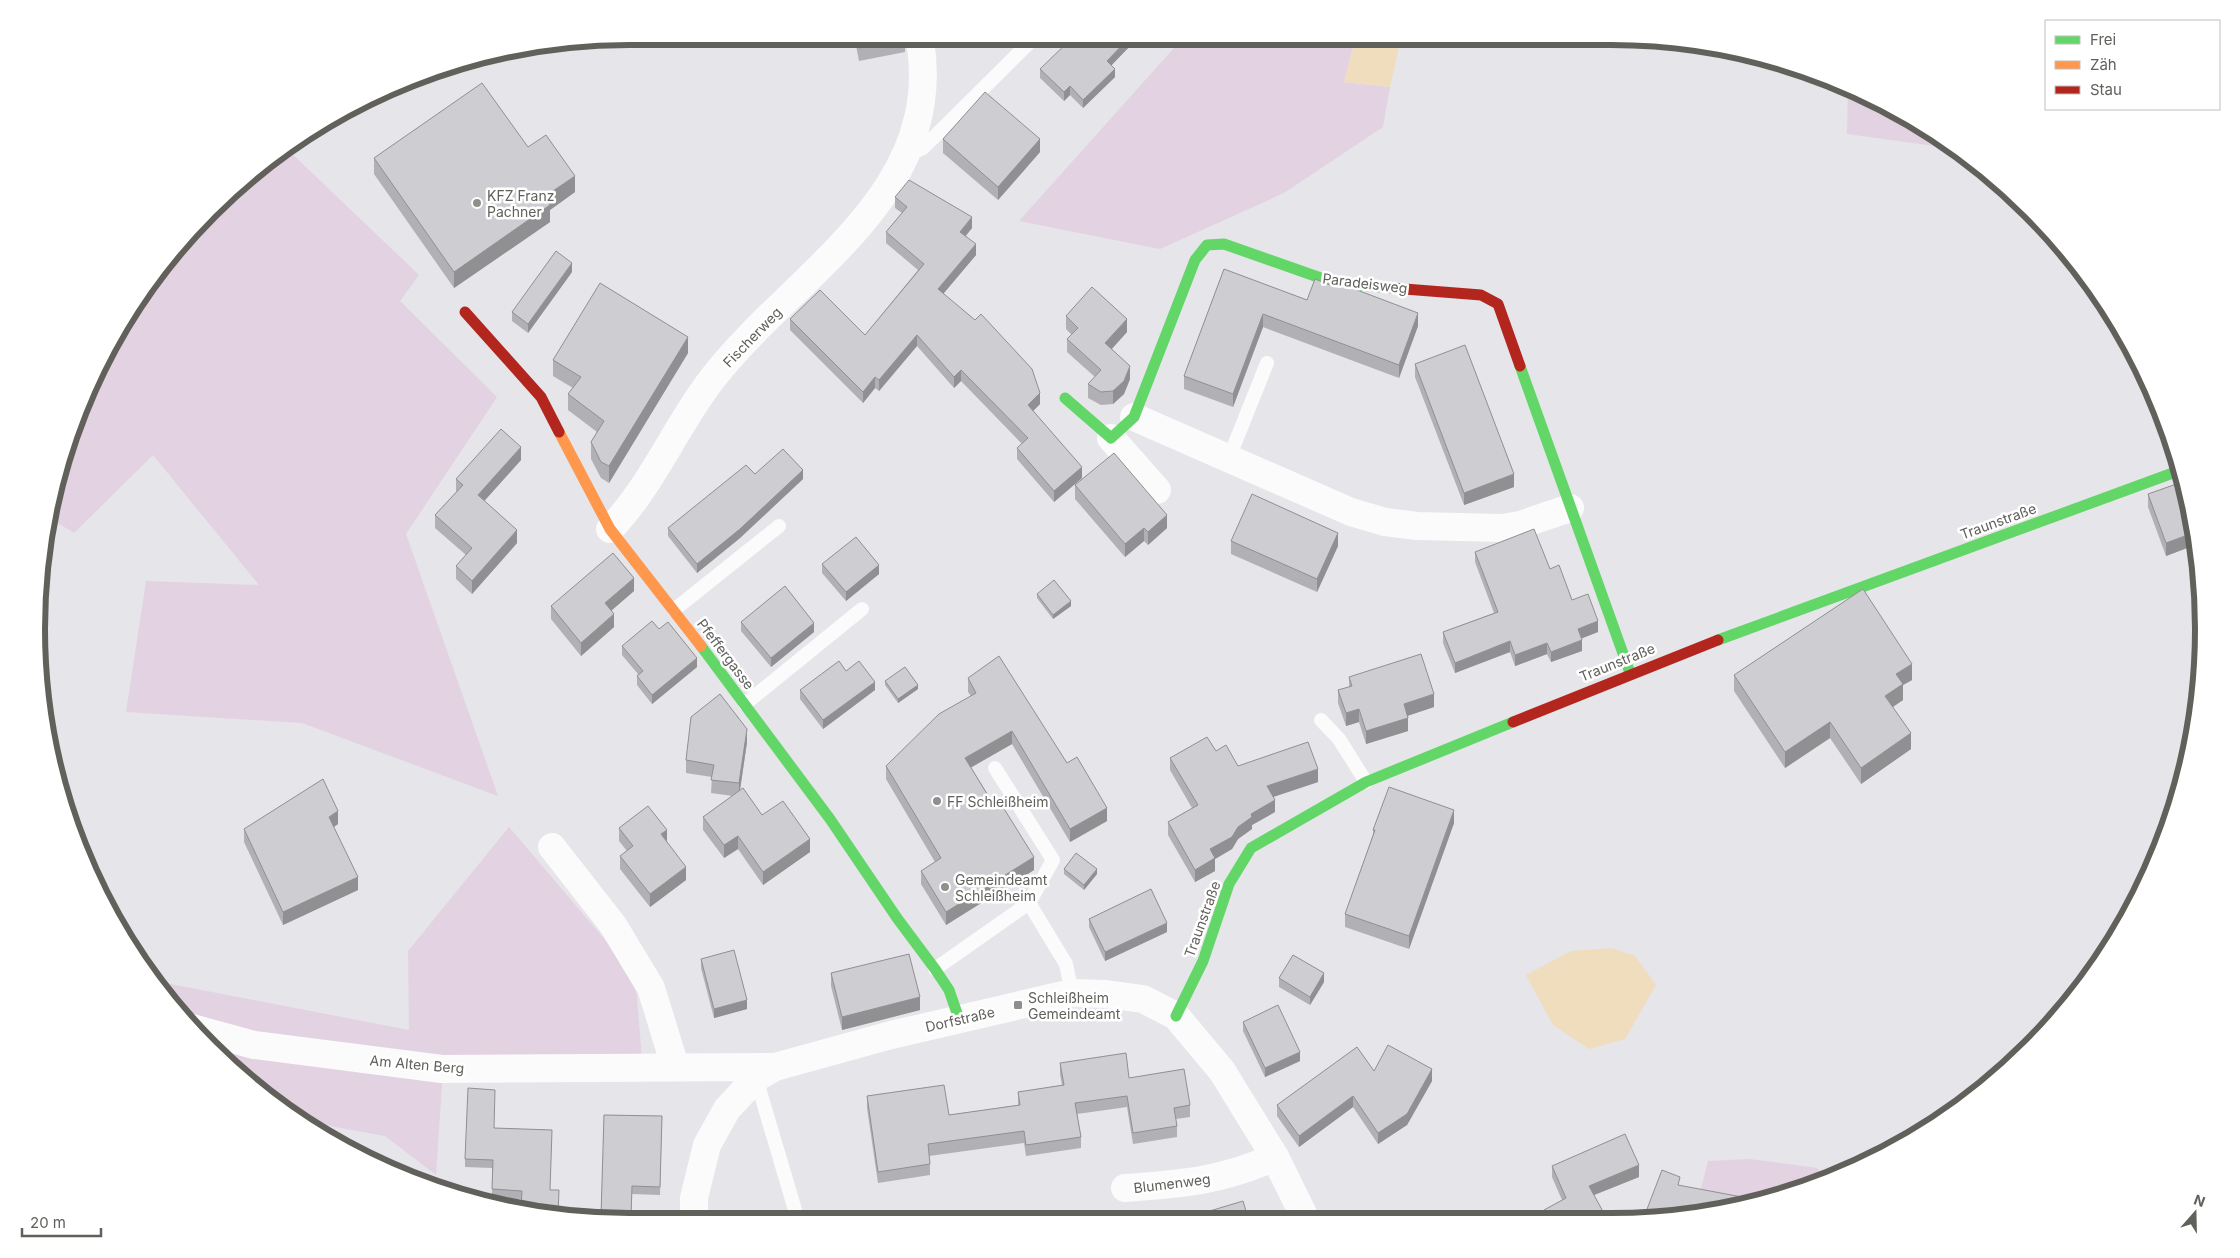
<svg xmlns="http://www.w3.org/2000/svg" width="2240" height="1258" font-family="Inter,sans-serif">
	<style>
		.green { fill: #e3d2e2 }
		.water { fill: #f0ddbd }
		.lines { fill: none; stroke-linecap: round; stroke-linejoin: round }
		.lane { stroke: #fbfbfc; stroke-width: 14 }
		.street { stroke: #fbfbfc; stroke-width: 28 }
		.fast { stroke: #63d668; stroke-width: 11 }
		.slow { stroke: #ff974d; stroke-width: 11 }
		.jam { stroke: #b3261e; stroke-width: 11 }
		.wall { fill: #b1b0b4 }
		.shaded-wall { fill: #909092 }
		.building { fill: #cecdd1; stroke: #909092 }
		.poi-dot { fill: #908f8d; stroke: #fff; stroke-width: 2 }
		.labels { text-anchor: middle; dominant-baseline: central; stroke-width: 5; stroke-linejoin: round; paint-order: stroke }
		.poi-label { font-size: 14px; fill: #62605b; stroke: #fff; text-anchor: start }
		.street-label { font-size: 14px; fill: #62605b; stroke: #fff }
		.rim { fill: none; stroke: #62605b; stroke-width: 6 }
	</style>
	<rect width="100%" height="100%" fill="#e5e5ea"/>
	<!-- green -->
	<g class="green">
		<path d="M1171,39h184l-11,43 46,5 -7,40 -99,66 -124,56 -141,-28 155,-173z"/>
		<path d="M1848,89l60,27 37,27 -3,4 -95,-13z"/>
		<path d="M286,148l133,127 -19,26 97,96 -91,137 92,262 -196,-73 -176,-11 20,-131 113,4 -106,-130 -79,78 -26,-16c15,-76 45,-151 88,-216 12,-20 30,-38 45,-56 30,-37 64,-72 105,-97z"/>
		<path d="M509,827l126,148 8,96 -200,-1 -7,105 -51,-39 -83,-15 -64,-46 -55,-55 -28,-39 254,49 -1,-79z"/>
		<path d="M1749,1159l68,9 9,10 -24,12 -53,13 -49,-11 8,-31z"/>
	</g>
	<!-- water -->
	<g class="water">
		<path d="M1401,38l-11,49 -46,-5 11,-43z"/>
		<path d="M1612,948l23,8 21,29 -31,54 -36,10 -36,-24 -27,-50 45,-24z"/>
	</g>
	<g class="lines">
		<!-- lane -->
		<g class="lane">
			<path d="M907,155l16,-7 109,-108"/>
			<path d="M1229,458l38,-95"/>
			<path d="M674,610l105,-84"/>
			<path d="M745,704l117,-95"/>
			<path d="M1321,720l18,19 27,43"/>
			<path d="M995,768l58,92 -24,43"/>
			<path d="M935,969l94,-66 37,61 6,29"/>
			<path d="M756,1078l42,142"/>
		</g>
		<!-- street -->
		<g class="street">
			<path d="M1134,417l217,95 34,10 32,4 85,2 18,-3 50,-17"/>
			<path d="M1111,438l46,52"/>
			<path d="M610,529c42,-43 65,-102 102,-150 82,-106 234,-182 208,-339"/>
			<path d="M552,847l61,78 38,63 24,78"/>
			<path d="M192,1028l62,17 188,24 333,-2"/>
			<path d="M1125,1188c57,-4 97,-7 150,-31"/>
			<path d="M694,1220v-22l13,-53 20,-36 29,-31 19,-11 116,-32 181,-42 34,1 37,5 33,17 46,55 53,86 30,61"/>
		</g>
		<!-- fast -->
		<g class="fast">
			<path d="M1520,366l110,307"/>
			<path d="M1065,398l46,40 23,-21 61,-157 12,-15 17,-1 111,39 57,5"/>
			<path d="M1718,640l463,-170"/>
			<path d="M701,646l129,173 67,99 38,51 14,21 10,29"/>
			<path d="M1176,1016l27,-55 26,-77 22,-36 115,-66 147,-60"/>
		</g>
		<!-- slow -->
		<path class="slow" d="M559,432l51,97 91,117"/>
		<!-- jam -->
		<g class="jam">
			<path d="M1392,288l89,7 17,9 22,62"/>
			<path d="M465,312l76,85 18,35"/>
			<path d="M1513,722l205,-82"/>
		</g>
	</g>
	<!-- wall -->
	<g class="wall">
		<path d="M1132,39v5l-21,21 4,12 -32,31 -13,-13 -6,6 -24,-23v-9z"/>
		<path d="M855,40h50v12l-46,9z"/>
		<path d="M943,139l97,13 -42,48 -55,-47z"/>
		<path d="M374,158l201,34 -25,18v12l-96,66 -80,-114z"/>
		<path d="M895,197l77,31 -6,8 10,19 -33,39 97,110 -7,7 49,67 -28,24 -37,-43v-11l5,-4 -61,-63 -7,7 -37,-42 -38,45 -4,-3 -12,15 -73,-73v-11l75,16 53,-65 -32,-27v-11l16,-19 -7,-5z"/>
		<path d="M1224,269l83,31 111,26 -19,52 -136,-51 -30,80 -49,-18v-13z"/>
		<path d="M572,272l-44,61 -16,-12v-9z"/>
		<path d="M1066,316l61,16 -15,17 18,30 -6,15 -11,10 -12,1 -13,-7v-14l7,-7 -28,-25v-13l5,-4 -6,-6z"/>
		<path d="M688,353l-79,130 -8,-5 -10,-19v-17l6,-10 -29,-22v-16l5,-6 -20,-12v-16z"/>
		<path d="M1415,364l99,123 -50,18 -49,-128z"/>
		<path d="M521,460l-37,41 33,42 -45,51 -16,-15v-13l10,-11 -31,-27v-13l21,-23v-13z"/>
		<path d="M755,474l48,5 -63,59 -43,35 -29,-37v-8z"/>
		<path d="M2185,481l10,64 -29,11 -18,-49v-13z"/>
		<path d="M1075,485l92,43 -19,17 -4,-4 -19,16 -50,-58z"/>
		<path d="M1231,541l107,5 -21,46 -86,-38z"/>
		<path d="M1475,552l75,17 22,31 26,32 -17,6 1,13 -31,11 -4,-8 -32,12 -5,-14 -55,21 -12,-30v-11l51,-19 -19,-51z"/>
		<path d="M822,564l57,10 -33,27 -24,-28z"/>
		<path d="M634,591l-22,19 2,17 -33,29 -30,-37v-13z"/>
		<path d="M1037,594l34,12 -18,13 -16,-21z"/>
		<path d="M741,622l73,10 -43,35 -30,-36z"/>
		<path d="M659,629l38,38 -45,37 -15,-19v-9l1,-2 -16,-19v-9z"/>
		<path d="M846,671l29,19 -52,39 -23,-30v-9z"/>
		<path d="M1734,675l178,5 -9,5v15l-10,7 18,42 -50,35 -31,-46 -45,30 -51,-77z"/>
		<path d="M1349,677l85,30 -27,9 1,15 -42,13 -7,-22 -13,4 -8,-23v-13l11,-3z"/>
		<path d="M968,678l99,85 40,58 -37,21 -58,-98 -41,23 63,103 -88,55 -25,-41v-13l14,-9 -49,-83v-13l85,-70 -3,-4z"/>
		<path d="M885,681l33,8 -20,14 -13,-18z"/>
		<path d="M747,742l-7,49 22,24 48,37 -47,33 -25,-36 -14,9 -21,-28v-13l30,-21 -22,-3 1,-16 -26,-4v-13z"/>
		<path d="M1216,751l22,15 80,16 -45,15 2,15 -23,13v4l-14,10 -6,10 -17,10v12l-20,11 -27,-47v-13l24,-14 -22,-38v-12z"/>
		<path d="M1454,823l-45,126 -64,-22v-13l28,-79v-5z"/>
		<path d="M338,824l-4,3 24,63 -75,35 -39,-83v-13z"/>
		<path d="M619,828l48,14 19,38 -36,27 -30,-38v-13l7,-5 -8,-10z"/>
		<path d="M1064,869l33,5 -13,16 -20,-16z"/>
		<path d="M1089,919l78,13 -62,29 -16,-34z"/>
		<path d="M701,959l46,50 -33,9 -13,-50z"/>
		<path d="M831,973l89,37 -78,20 -11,-44z"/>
		<path d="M1279,978l45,4 -14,23 -31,-18z"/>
		<path d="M1243,1022l57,39 -35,16 -22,-46z"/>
		<path d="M1060,1063l69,15 61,27v12l-14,2 1,7v11l-44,7 -6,-37 -50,7 4,23v11l-55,8 -2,-13 -95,13 1,8v11l-52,8 -11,-75v-12l82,19 69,-10v-13l44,-7 -2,-11z"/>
		<path d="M1374,1071l58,10 -25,44 -29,19 -25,-37 -54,40 -22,-31v-11z"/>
		<path d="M604,1115l58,1 -2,79 -28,-1 -1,26h-30z"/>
		<path d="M494,1128l58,2 -31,69 -29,-1v-30l-27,-1v-8z"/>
		<path d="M1552,1166l87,11 -45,18 12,22h-62v-7l18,-10 -10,-23z"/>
	</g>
	<!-- shaded-wall -->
	<g class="shaded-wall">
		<path d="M1128,39h4v5l-25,26v-9z"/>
		<path d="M1115,69v8l-32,31v-8z"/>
		<path d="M1070,86v9l-6,6v-9z"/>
		<path d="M1040,139v13l-42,48v-13z"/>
		<path d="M575,176v16l-25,18v12l-96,66v-16l90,-75z"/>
		<path d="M972,217v11l-12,14v-10z"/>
		<path d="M976,244v11l-38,45v-11z"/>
		<path d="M572,263v9l-44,61v-9z"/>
		<path d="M1418,313v13l-19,52v-13z"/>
		<path d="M1263,314v13l-30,80v-13z"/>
		<path d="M1127,319v13l-22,24v-13z"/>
		<path d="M917,335v11l-38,45v-11z"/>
		<path d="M688,337v16l-79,130v-17z"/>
		<path d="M1130,366v13l-6,15 -11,10v-13z"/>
		<path d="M961,370v11l-7,7v-11z"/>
		<path d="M875,377v11l-12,15v-11z"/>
		<path d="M1040,393v11l-12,12v-11z"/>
		<path d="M521,447v13l-43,48v-13z"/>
		<path d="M1082,467v11l-28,24v-11z"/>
		<path d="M803,470v9l-63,59 -43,35v-9z"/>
		<path d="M1514,474v13l-50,18v-12z"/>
		<path d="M1167,515v13l-19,17v-13z"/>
		<path d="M1144,528v13l-19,16v-13z"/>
		<path d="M517,530v13l-45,51v-13z"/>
		<path d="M1338,533v13l-21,46v-13z"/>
		<path d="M2193,533l2,12 -29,11v-13z"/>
		<path d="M879,565v9l-33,27v-9z"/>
		<path d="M634,578v13l-29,25v-13z"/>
		<path d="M1071,601v5l-18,13v-4z"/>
		<path d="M614,614v13l-33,29v-13z"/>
		<path d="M1598,621v11l-20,8v-11z"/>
		<path d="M814,623v9l-43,35v-9z"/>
		<path d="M1582,640v11l-31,11v-10z"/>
		<path d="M1510,641v11l-55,21v-10z"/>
		<path d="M1547,643v11l-32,12v-11z"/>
		<path d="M697,658v9l-45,37v-9z"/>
		<path d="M1912,664v16l-9,5v15l-18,12v-16l11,-22z"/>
		<path d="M875,682v8l-52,39v-9z"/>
		<path d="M918,685v4l-20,14v-4z"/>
		<path d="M1434,694v13l-30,10v-13z"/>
		<path d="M1359,709v13l-13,4v-13z"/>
		<path d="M1408,718v13l-42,13v-13z"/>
		<path d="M1830,722v16l-45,30v-16z"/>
		<path d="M747,729v13l-8,54v-13z"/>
		<path d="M1012,731v13l-47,27v-13z"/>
		<path d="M1911,733v16l-50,35v-16z"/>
		<path d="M1318,769v13l-51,17v-13z"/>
		<path d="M1275,800v12l-23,13v4l-14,10 -6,10 -17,10v12l-20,11v-12l15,-21 41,-35z"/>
		<path d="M1107,808v13l-37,21v-13z"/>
		<path d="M1454,810v13l-45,126v-13z"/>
		<path d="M338,811v13l-9,6v-13z"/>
		<path d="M667,830v13l-6,-9z"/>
		<path d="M738,836v13l-14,9v-13z"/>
		<path d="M810,839v13l-47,33v-13z"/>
		<path d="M1034,857v13l-88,55v-13z"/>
		<path d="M686,867v13l-36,27v-13z"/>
		<path d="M1097,869v5l-13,16v-5z"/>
		<path d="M358,877v13l-75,35v-13z"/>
		<path d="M1167,923v9l-62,29v-9z"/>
		<path d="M1324,973v9l-14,23v-8z"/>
		<path d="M920,997v13l-78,20v-13z"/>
		<path d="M747,1000v9l-33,9v-9z"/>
		<path d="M1300,1052v9l-35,16v-9z"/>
		<path d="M1432,1069v12l-25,44 -29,19v-11z"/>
		<path d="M1353,1096v11l-54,40v-11z"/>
		<path d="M1639,1165v12l-50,20v-11z"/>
	</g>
	<!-- building -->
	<g class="building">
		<path d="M1128,39l-21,22 8,8 -32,31 -13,-14 -6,6 -24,-23 30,-29z"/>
		<path d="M857,40h43l-41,8z"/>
		<path d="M482,83l46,64 18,-12 29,41 -31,21 6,8 -96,67 -80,-114z"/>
		<path d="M985,92l55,47 -42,48 -55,-48z"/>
		<path d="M909,180l63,37 -12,15 16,12 -38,45 37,31 6,-6 51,55 8,24 -12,12 54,62 -28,24 -37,-43 11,-10 -67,-68 -7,7 -37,-42 -38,45 -4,-3 -12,15 -73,-73 30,-29 45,45 59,-71 -38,-32 21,-25 -12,-10z"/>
		<path d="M556,251l16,12 -44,61 -16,-12z"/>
		<path d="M1224,269l83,31 8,-21 15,6 19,2 69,26 -19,52 -136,-51 -30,80 -49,-18z"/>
		<path d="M600,283l88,54 -79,129 -8,-4 -10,-20 13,-21 -36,-27 13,-17 -28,-17z"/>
		<path d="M1092,287l35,32 -22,24 25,23 -6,15 -11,10 -12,1 -13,-8 13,-14 -34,-31 11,-11 -12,-12z"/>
		<path d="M1465,345l49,129 -50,19 -49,-129z"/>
		<path d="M501,429l20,18 -43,48 39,35 -45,51 -16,-15 16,-18 -37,-33 28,-30 -7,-6z"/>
		<path d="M783,449l20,21 -63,59 -43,35 -29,-36 78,-63 9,9z"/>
		<path d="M1114,453l53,62 -19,17 -4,-4 -19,16 -50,-59z"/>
		<path d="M2185,481l8,52 -27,10 -18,-49z"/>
		<path d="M1252,494l86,39 -21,46 -86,-38z"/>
		<path d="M1534,529l16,40 9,-4 13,35 16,-6 10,27 -20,8 4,11 -31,12 -4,-9 -32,12 -5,-14 -55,22 -12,-31 55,-20 -23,-60z"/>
		<path d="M856,537l23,28 -33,27 -24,-28z"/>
		<path d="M613,553l21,25 -29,25 9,11 -33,29 -30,-37z"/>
		<path d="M1054,580l17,21 -18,14 -16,-21z"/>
		<path d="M785,586l29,37 -43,35 -30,-36z"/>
		<path d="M1863,589l49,75 -16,10 7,10 -18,12 26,37 -50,35 -31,-46 -45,30 -51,-77z"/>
		<path d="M652,621l7,8 9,-7 29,36 -45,37 -15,-19 6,-5 -21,-25z"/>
		<path d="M1421,654l13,40 -30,10 4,14 -42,13 -7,-22 -13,4 -8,-23 14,-4 -3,-9z"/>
		<path d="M999,656l68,107 10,-6 30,51 -37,21 -58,-98 -47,27 27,44 6,-3 36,58 -88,55 -25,-41 20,-13 -55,-92 53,-52 37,-21 -8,-15z"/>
		<path d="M839,661l7,10 13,-10 16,21 -52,38 -23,-30z"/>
		<path d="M905,667l13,18 -20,14 -13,-18z"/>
		<path d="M720,694l27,35 -8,54 -28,-3 3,-15 -28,-5 5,-43z"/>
		<path d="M1207,737l9,14 10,-6 12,21 70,-24 10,27 -51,17 8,14 -24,14 1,3 -14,10 -6,10 -22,12 5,9 -20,12 -27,-48 30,-17 -28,-47z"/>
		<path d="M323,779l15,32 -9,6 29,60 -75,35 -39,-83z"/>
		<path d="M1389,787l65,23 -45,126 -64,-22 30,-84h-2z"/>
		<path d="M743,788l19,27 21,-14 27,38 -47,33 -25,-36 -14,9 -21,-28z"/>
		<path d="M648,806l19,24 -6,4 25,33 -36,27 -30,-38 13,-10 -14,-18z"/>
		<path d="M1076,853l21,16 -13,16 -20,-16z"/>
		<path d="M1151,889l16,34 -62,29 -16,-33z"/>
		<path d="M734,950l13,50 -33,9 -13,-50z"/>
		<path d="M909,954l11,43 -78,20 -11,-44z"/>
		<path d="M1293,955l31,18 -14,24 -31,-19z"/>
		<path d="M1278,1005l22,47 -35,16 -22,-46z"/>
		<path d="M1388,1045l44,24 -25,45 -29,19 -25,-37 -54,40 -22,-31 80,-58 17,24z"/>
		<path d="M1126,1053l3,25 55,-9 6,36 -16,3 3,18 -44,7 -6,-37 -52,7 6,34 -55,8 -2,-14 -96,13 2,20 -52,8 -11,-76 77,-11 5,30 71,-10 -2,-13 46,-7 -4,-22z"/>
		<path d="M468,1088l27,2 -1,38 58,2 -2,60h9l-1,24 -37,-7 1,-16 -30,-2 1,-29 -28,-1z"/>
		<path d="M604,1115l58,1 -2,71 -28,-1 -1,31 -30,-1z"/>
		<path d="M1625,1134l14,31 -50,21 17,31h-58l-4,-7 22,-12 -14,-32z"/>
		<path d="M1662,1170l18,7 -2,8 80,15 -70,17h-44z"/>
		<path d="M1243,1201l5,17h-43l-2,-5z"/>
	</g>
	<!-- markers -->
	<g class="poi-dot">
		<circle cx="477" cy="203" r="5"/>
		<circle cx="937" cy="801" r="5"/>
		<circle cx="945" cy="887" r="5"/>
		<rect x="1013" y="1000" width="10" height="10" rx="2.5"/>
	</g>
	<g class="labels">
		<!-- poi labels -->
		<g class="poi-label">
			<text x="487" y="195">KFZ Franz<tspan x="487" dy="16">Pachner</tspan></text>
			<text x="947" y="801">FF Schleißheim</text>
			<text x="955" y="879">Gemeindeamt<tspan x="955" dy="16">Schleißheim</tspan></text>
			<text x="1028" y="997">Schleißheim<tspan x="1028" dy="16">Gemeindeamt</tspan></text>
		</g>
		<!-- street labels -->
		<g class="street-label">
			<text transform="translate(1365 283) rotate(7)">Paradeisweg</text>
			<text transform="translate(752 337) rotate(-46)">Fischerweg</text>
			<text transform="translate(1998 521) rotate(-20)">Traunstraße</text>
			<text transform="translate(726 654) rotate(53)">Pfeffergasse</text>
			<text transform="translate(1617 662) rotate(-22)">Traunstraße</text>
			<text transform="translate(1202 919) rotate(-70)">Traunstraße</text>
			<text transform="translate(960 1019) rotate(-13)">Dorfstraße</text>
			<text transform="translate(417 1064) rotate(5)">Am Alten Berg</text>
			<text transform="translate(1172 1183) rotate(-7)">Blumenweg</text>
		</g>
	</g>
	<!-- crop -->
	<path d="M0 0H2240V1258H0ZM629 45H1611A584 584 0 0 1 2195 629V629A584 584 0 0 1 1611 1213H629A584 584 0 0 1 45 629V629A584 584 0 0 1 629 45Z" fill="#fff" fill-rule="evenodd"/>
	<path class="rim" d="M629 45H1611A584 584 0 0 1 2195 629V629A584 584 0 0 1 1611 1213H629A584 584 0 0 1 45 629V629A584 584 0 0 1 629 45Z"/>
	<!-- legend -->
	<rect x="2045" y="20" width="175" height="90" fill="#ffffff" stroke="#c0bfbd"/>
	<rect x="2055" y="36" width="25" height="8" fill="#63d668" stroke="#c0bfbd"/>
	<text x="2090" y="45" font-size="15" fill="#62605b">Frei</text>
	<rect x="2055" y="61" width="25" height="8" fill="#ff974d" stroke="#c0bfbd"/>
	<text x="2090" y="70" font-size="15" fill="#62605b">Zäh</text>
	<rect x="2055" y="86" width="25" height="8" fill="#b3261e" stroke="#c0bfbd"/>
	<text x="2090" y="95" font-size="15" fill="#62605b">Stau</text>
	<!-- north arrow -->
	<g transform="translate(2195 1213) rotate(20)" stroke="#ffffff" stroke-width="4" paint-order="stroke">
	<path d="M0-4L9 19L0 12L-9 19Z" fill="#62605b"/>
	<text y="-8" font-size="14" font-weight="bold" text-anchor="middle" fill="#62605b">N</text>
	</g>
	<!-- scale -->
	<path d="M22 1228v8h79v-8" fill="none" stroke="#62605b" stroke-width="2.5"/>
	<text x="30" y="1228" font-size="15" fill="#62605b" stroke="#ffffff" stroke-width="4" paint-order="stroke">20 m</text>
</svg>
